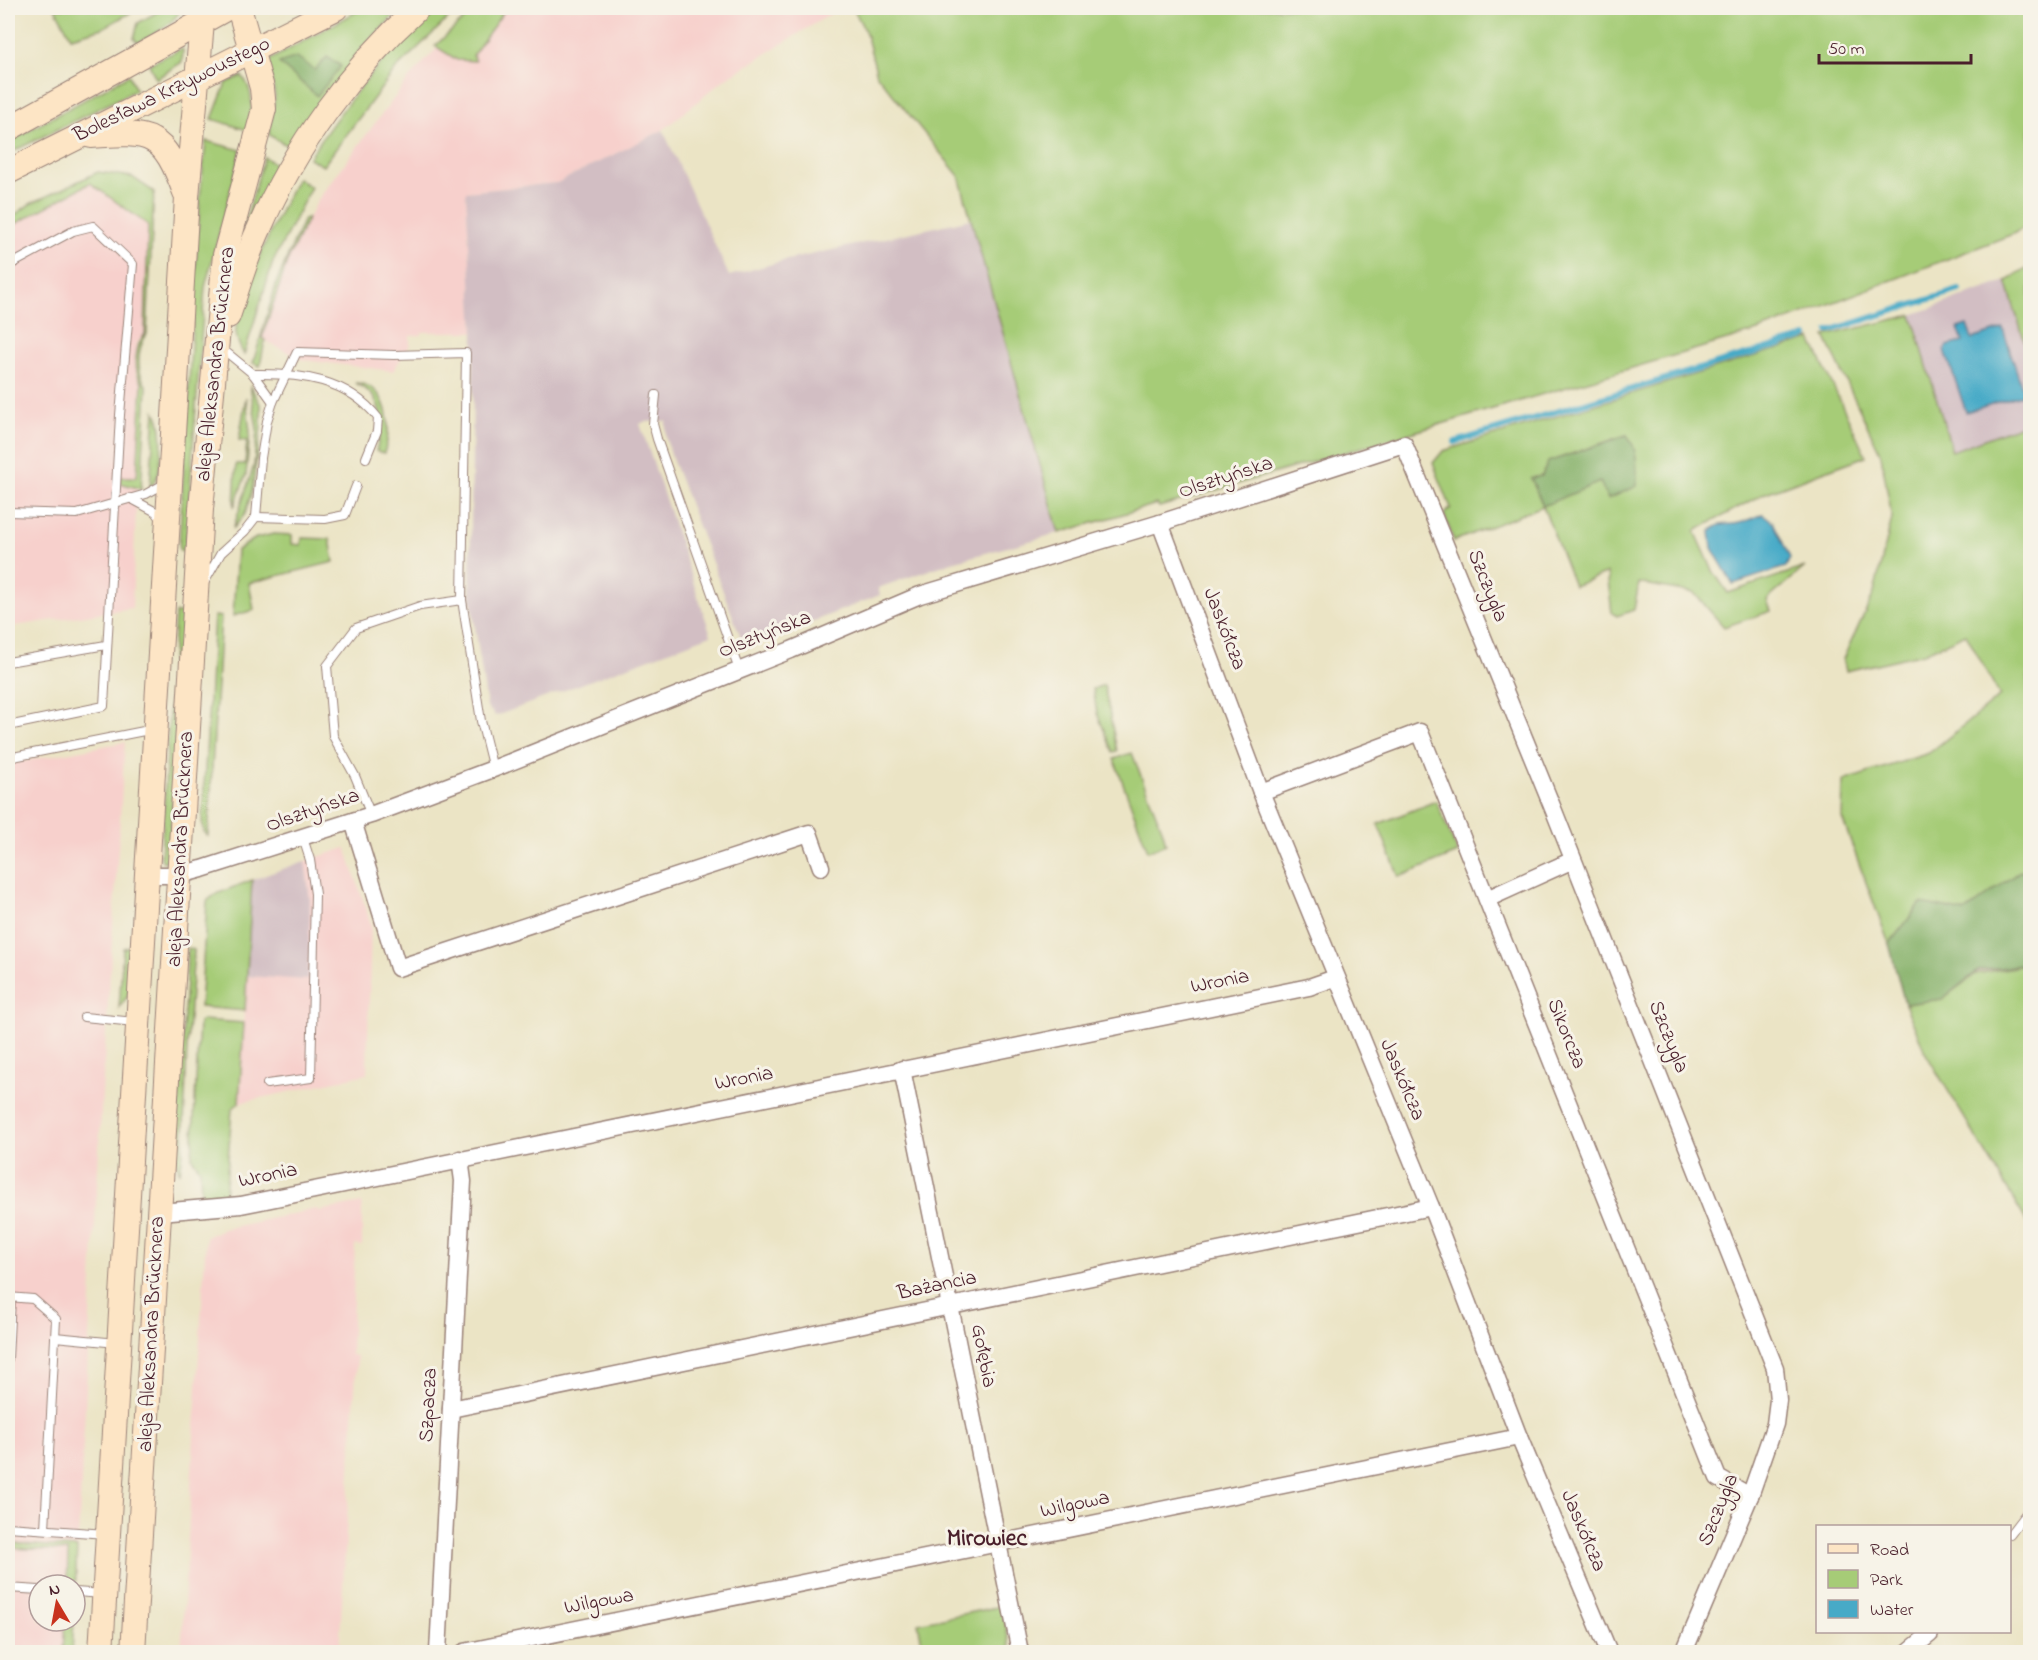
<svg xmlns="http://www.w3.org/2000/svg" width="2038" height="1660" font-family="'Indie Flower',sans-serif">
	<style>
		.built { fill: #f7d0cc }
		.industrial { fill: #d2bec3 }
		.green { fill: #a6cc77; stroke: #787651; stroke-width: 1.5; fill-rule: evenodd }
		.forest { fill: #84b068; stroke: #67684a; stroke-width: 1.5 }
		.water { fill: #47aac7; stroke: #486479; stroke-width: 1.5 }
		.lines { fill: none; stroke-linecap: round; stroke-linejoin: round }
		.stream { stroke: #47aac7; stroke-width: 6 }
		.service-casing { stroke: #9a8278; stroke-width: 10 }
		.minor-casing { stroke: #9a8278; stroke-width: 19 }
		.secondary-casing { stroke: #9a8278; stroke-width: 26 }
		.service { stroke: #fff; stroke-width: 8 }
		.minor { stroke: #fff; stroke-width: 16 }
		.secondary { stroke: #fde5c5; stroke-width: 24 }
		.labels { text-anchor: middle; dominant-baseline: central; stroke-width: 6; stroke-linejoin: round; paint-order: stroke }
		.street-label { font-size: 21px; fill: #4a1f2b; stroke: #f7f3e8 }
		.quarter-label { font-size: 24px; font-weight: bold; fill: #4a1f2b; stroke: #f7f3e8 }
	</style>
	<rect width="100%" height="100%" fill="#f7f3e8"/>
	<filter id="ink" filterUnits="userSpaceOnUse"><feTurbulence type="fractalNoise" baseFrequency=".0167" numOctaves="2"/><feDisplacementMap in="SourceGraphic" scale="12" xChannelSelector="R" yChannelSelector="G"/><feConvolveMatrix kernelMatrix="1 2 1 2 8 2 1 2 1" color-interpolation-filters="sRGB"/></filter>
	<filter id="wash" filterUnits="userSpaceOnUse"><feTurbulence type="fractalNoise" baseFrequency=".008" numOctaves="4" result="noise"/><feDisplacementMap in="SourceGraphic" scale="24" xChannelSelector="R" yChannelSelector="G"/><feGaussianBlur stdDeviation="1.35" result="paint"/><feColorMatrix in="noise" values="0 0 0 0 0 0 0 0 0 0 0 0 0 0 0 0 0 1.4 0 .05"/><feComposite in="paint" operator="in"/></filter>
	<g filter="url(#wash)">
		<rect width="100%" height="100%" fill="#ebe4c5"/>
		<!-- built -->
		<g class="built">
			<path d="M511,8h329l-115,71 -62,51 -106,53 -91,9 8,140h-52l-1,3 -11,1v9l-17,26 -90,-11 -41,-21 25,-77 21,-44 13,-23 52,-69 38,-50 26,-28 20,12 18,1 -2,-6 31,-44z"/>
			<path d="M90,183l58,42 -3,109 -8,9 -1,31 5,9 -9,225 -124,19v-399z"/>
			<path d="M125,742l-23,352 -27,501v-10h-36v36h35l-2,31h-64v-888z"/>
			<path d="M346,848l25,76 -4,150 -128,29 7,-127 61,3 3,-78 -5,-40z"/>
			<path d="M362,1203v43l-7,-1 -4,110 6,1 -18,296h-158l25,-415 17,-8 93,-20 3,2z"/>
		</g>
		<!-- industrial -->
		<g class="industrial">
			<path d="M663,130l66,146 54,-15 188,-42 88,314 -107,29 -74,26 2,7 -135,53 -72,-187 -7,-22v-18l-22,1 -4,2 71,211 -215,81 -9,-9 -17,-115 4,-260 -8,-140 91,-9z"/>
			<path d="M2006,281l24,78v63l-78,29 -40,-136z"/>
			<path d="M305,861l5,40 -2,79 -62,-4 6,-96z"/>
		</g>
		<!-- green -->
		<g class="green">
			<path d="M55,8h84l-36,20 -32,9z"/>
			<path d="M164,8h18c-10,18 -27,25 -44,35l-4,-5 4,-15z"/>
			<path d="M363,8h38l-41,43 -70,96 -21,-12 6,-39 -7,-35z"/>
			<path d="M435,8h24l-64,62 -72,96 -14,-8c36,-55 77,-106 126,-150z"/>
			<path d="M476,8h35l-7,3 -31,44 2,6 -18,-1 -22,-14z"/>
			<path d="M853,8h1168l9,16v200l-17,10 -252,96 -602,177 -2,-3 -98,29 -100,-357 -82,-101 -11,-42z"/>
			<path d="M181,49l2,1 -1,12 -26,17 -7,-15z"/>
			<path d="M129,75l7,15 -128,64v-12z"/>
			<path d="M242,76c13,16 11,36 5,54l-35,-11 14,-36z"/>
			<path d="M206,141l35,9 -36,137 -20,266 -6,-4 21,-351z"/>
			<path d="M264,157l14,9 -32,61h-2z"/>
			<path d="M98,172l34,5 22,15 -7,142c-11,16 -11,37 0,53l-6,102 -21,-6 1,-6h16l5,-94c-9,-14 -8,-36 3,-49l3,-109 -58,-42 -82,45v-8l22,-16z"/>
			<path d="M297,178l14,9 -38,75 -29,93c-4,-7 -7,-14 -8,-22 -1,-34 45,-123 61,-155z"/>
			<path d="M308,218l-21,44 -25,76 3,2 -5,26 -7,-3 24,-82 27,-62z"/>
			<path d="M2030,267v92l-24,-78z"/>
			<path d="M1912,315l40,136 78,-29v253l-3,1 3,27v168h-10l-55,41 -44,-9 -32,41 -47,-126 1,-37 86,-28 71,-57 -34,-62 -42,19 -78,18 -3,-12 31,-66 18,-75 -11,-63 -56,-119z"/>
			<path d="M1811,339l55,117 -103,38 -68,37 18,40 15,22 77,-26 -38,33 4,11 -47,16 -30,-34 -55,-10 -5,27 -17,6 -5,-3 -5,-40 -33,13 -31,-80 -89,35 -10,-27 7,-6 -18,-45 10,-12zM1626,435l-18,64 -7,-17 -69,-4 10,-2 6,-14z"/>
			<path d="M355,383c34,1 38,45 29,70l-8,-2c8,-27 9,-55 -21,-68z"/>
			<path d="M250,385l11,21v22l-9,63 -7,23 -12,15 21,-64 3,-36z"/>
			<path d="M246,397l4,35 -4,43 -12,32 2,-43h9l2,-23 -8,-1z"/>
			<path d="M155,411c10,16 9,62 -5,77z"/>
			<path d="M274,534l18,1v9l9,1 1,-7 28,1 4,23 -85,21 5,27 -21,6 4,-66 19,-12z"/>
			<path d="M175,613h8l-14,248 -6,1 -2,-4z"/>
			<path d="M214,616l7,1 -13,219 -4,-4 -2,-11z"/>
			<path d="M1104,685l13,66 -4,1 -16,-39 -4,-24z"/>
			<path d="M1132,753l31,79 3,12 -18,7 -34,-92z"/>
			<path d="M1436,801l22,52 -59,24 -21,-53z"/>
			<path d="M252,880l-7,131 -45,-4 7,-106 9,-7z"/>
			<path d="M132,946l-3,48 -10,14 4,-60z"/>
			<path d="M188,948l6,2 -7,96 -4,106 -3,21 -5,-15 1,-17z"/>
			<path d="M2030,964v263l-104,-173 -21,-50 37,-5 34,-25z"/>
			<path d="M202,1020l42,3 -5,80 -7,6 -7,88 -9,2 -15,-5 -1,-25 -8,-11 7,-136z"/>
			<path d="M8,1543l69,5 -2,47v-10h-8l1,-34 -60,-3z"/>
			<path d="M1002,1606l9,46h-87l-6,-29z"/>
			<path d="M65,1621h9l-2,31h-9z"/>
		</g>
		<!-- forest -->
		<g class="forest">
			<path d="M297,57l18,13 12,-13 14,9 -24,30 -38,-33z"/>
			<path d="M1627,435c11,13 10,34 10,51l-29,13 -8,-17 -57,24 -12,-28 11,-2 6,-14z"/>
			<path d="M2020,871h10v43l-2,3 2,1v46l-52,7 -36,28 -37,5 -16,-60 32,-41 44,9z"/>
		</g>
		<!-- water -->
		<g class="water">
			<path d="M1967,325l5,14 31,-10 21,65 -58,18 -21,-62 2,-4 16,-4 -5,-14z"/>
			<path d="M1763,514l10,8 17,36 -4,9 -53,17 -21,-36 -2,-16c7,-9 13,-7 23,-8 9,0 21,-7 30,-10z"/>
		</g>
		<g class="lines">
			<!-- stream -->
			<g class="stream">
				<path d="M1829,331l130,-41"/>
				<path d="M1455,442l351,-105"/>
			</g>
		</g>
	</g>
	<g filter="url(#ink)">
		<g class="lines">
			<!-- service casing -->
			<g class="service-casing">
				<g id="service">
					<path d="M8,266l65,-35 20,-5 40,38 -13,151 -16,291 -96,20"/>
					<path d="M220,347l33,27 20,28"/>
					<path d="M253,374c47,-1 95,5 125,44l-1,13 -11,27"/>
					<path d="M656,395l-3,29 4,15 82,231"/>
					<path d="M130,498l26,14 6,8"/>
					<path d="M8,512l69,2 69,-20 20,-11"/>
					<path d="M256,517l69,2 20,-4 11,-29"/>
					<path d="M204,583l17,-30 24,-22 11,-14 5,-59 6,-37 6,-19 24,-50 97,3 72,-2 -4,247"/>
					<path d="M8,662l98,-17"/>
					<path d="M8,758l146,-29"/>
					<path d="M371,815l-16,-39 -22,-40 -6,-70 29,-38 64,-22 42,-6 19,121 12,48"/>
					<path d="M84,1017l51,5"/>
					<path d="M267,1084l44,-6 4,-184 -5,-34 -7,-22"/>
					<path d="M8,1297l25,2 23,20 -11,210"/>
					<path d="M55,1337l62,6"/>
					<path d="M8,1359l3,-61"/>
					<path d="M8,1527l98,7"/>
					<path d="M2010,1534l20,-26"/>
					<path d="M8,1588l31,2"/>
					<path d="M75,1592l29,2"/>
				</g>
			</g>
			<!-- minor casing -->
			<g class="minor-casing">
				<g id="minor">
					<path d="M1160,523l101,269 170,415 88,230 90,215"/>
					<path d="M1261,792l159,-60 298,746 32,18"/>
					<path d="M353,821l45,147 411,-135 12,34"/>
					<path d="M147,875h33l22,-6 169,-54 122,-46 298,-119 129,-55 240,-72 244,-79 150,367 221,557 3,32 -3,24 -25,72 -66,156"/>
					<path d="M1487,899l86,-39"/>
					<path d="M902,1069l118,583"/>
					<path d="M160,1212l81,-7 1068,-218 26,-9"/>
					<path d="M451,1409l980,-202"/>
					<path d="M438,1652l25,-471 -3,-22"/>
					<path d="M464,1652l1055,-215"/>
					<path d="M1908,1652l22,-18"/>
				</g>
			</g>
			<!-- secondary casing -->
			<g class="secondary-casing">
				<g id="secondary">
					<path d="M8,129l219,-121"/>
					<path d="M91,136c61,-5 72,-3 94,56"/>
					<path d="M8,172l328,-164"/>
					<path d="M228,316c10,-29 18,-59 31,-87 36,-83 92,-160 159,-221"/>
					<path d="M101,1652l86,-1455 15,-175"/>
					<path d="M133,1652l68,-1143 24,-254 39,-146 -2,-21 -23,-80"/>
				</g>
			</g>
			<!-- service -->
			<use href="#service" class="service"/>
			<!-- minor -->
			<use href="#minor" class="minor"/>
			<!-- secondary -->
			<use href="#secondary" class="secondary"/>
		</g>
	</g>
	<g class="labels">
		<!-- street labels -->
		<g class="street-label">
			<text transform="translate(172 90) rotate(-26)">Bolesława Krzywoustego</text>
			<text transform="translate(216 364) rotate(-84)">aleja Aleksandra Brücknera</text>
			<text transform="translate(1226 478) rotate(-18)">Olsztyńska</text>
			<text transform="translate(1487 586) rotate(68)">Szczygla</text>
			<text transform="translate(1224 629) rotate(69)">Jaskółcza</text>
			<text transform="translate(765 635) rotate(-22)">Olsztyńska</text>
			<text transform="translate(313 811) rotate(-19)">Olsztyńska</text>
			<text transform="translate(181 849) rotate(-87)">aleja Aleksandra Brücknera</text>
			<text transform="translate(1220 982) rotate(-11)">Wronia</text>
			<text transform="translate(1566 1034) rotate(68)">Sikorcza</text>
			<text transform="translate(1668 1037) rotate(68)">Szczygla</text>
			<text transform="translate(744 1079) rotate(-11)">Wronia</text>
			<text transform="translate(1402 1080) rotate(67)">Jaskółcza</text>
			<text transform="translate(268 1176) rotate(-12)">Wronia</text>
			<text transform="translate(937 1286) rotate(-12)">Bażancia</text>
			<text transform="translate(152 1334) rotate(-87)">aleja Aleksandra Brücknera</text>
			<text transform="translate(983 1356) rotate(79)">Gołębia</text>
			<text transform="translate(429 1405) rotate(-87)">Szpacza</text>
			<text transform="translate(1075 1505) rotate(-12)">Wilgowa</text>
			<text transform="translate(1719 1510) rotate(-68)">Szczygla</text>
			<text transform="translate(1583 1531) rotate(67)">Jaskółcza</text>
			<text transform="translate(599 1602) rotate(-11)">Wilgowa</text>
		</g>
		<!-- quarter labels -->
		<g class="quarter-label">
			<text x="987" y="1539">Mirowiec</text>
		</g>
	</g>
	<!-- margin -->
	<rect width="2038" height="1660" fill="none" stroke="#f7f3e8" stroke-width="30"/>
	<!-- legend -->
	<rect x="1816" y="1525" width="195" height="108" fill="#f7f3e8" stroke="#b29e9c" stroke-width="1.5"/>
	<rect x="1828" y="1544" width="30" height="9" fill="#fde5c5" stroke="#b29e9c" stroke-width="1.5"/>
	<text x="1870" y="1555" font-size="18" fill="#4a1f2b">Road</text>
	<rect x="1828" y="1570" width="30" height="18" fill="#a6cc77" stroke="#b29e9c" stroke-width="1.5"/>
	<text x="1870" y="1585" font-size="18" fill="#4a1f2b">Park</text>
	<rect x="1828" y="1600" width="30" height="18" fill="#47aac7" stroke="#b29e9c" stroke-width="1.5"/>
	<text x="1870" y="1615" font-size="18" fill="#4a1f2b">Water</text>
	<!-- north arrow -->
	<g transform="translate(57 1603) rotate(350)"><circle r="28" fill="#f7f3e8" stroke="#b29e9c" stroke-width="1.5"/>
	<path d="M0-4.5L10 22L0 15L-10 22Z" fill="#c8321e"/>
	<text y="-9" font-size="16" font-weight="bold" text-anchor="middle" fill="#4a1f2b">N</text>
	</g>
	<!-- scale -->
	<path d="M1819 54v9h152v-9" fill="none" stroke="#4a1f2b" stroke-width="3"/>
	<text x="1828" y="54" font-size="18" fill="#4a1f2b" stroke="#f7f3e8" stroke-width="4.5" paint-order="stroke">50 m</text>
</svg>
